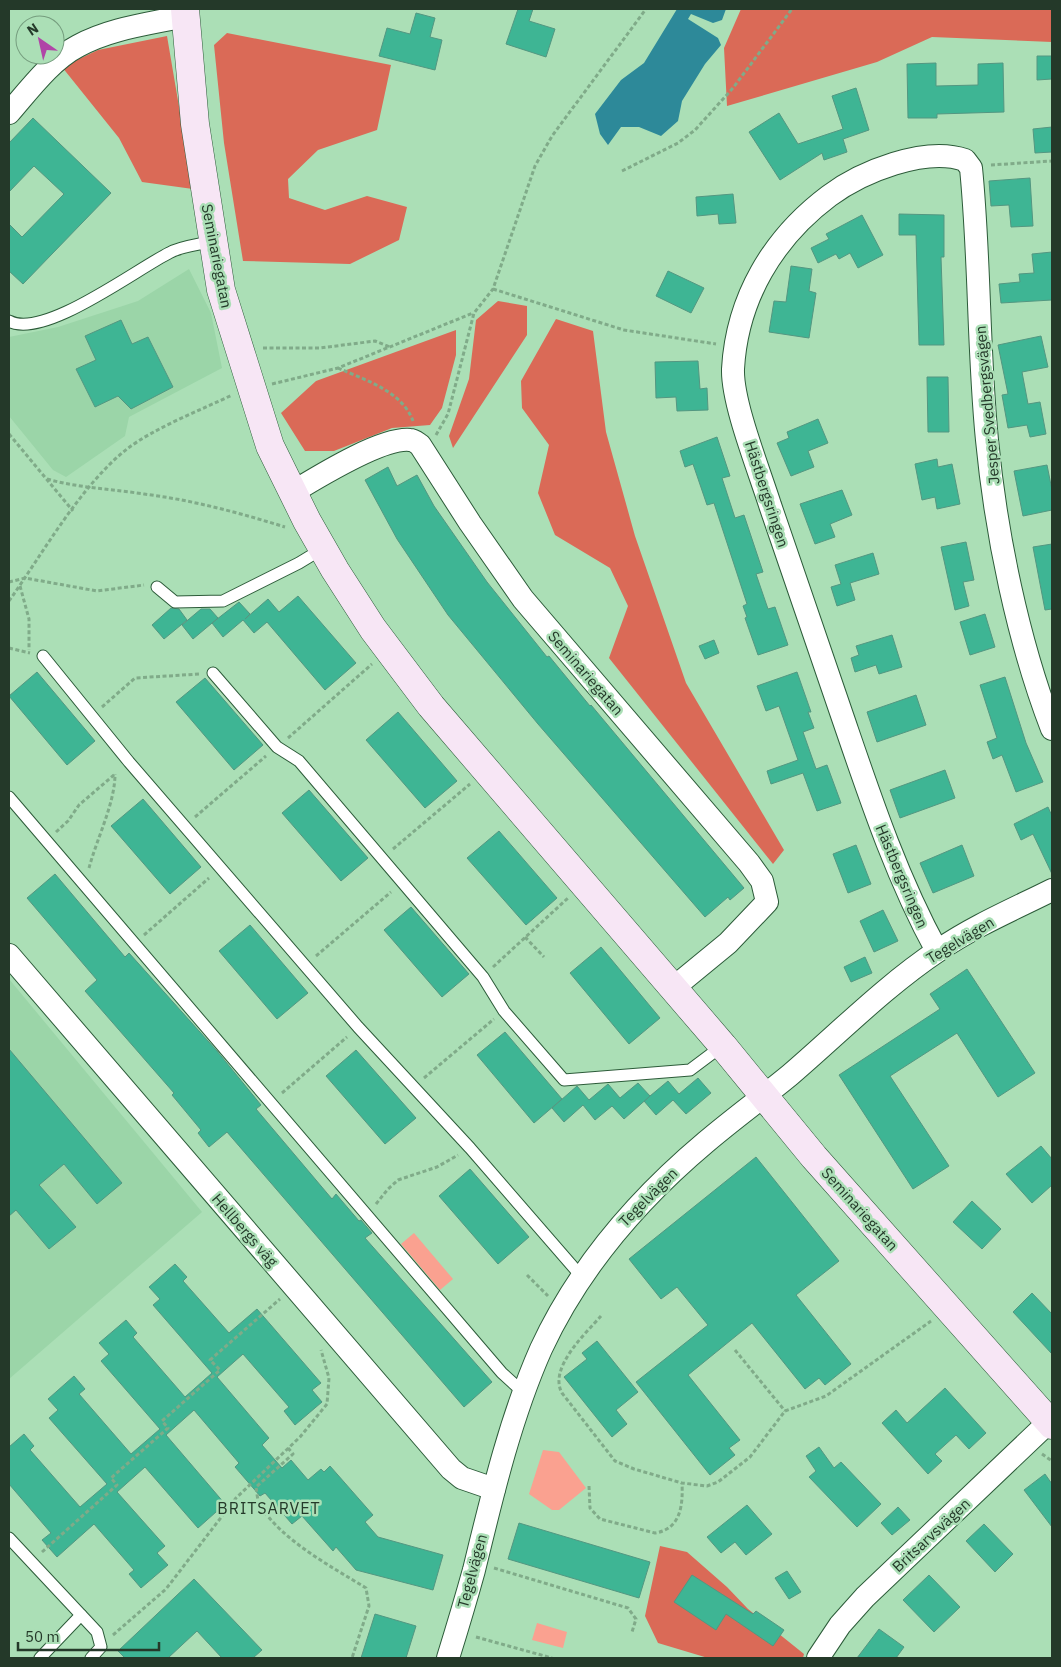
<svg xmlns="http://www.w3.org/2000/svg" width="1061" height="1667" font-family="'IBM Plex Sans',sans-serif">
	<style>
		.built { fill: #9bd5a8 }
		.green { fill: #faa190 }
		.forest { fill: #da6a57 }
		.water { fill: #2d8999 }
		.building { fill: #3eb594; stroke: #539781 }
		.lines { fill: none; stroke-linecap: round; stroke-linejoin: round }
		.lane-casing { stroke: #2c5b39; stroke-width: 13 }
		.street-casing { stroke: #2c5b39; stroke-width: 24 }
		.secondary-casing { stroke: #2c5b39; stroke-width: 29 }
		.path { stroke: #80ab89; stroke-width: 3; stroke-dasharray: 4 2.5; stroke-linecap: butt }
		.lane { stroke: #fff; stroke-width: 11 }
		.street { stroke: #fff; stroke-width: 22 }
		.secondary { stroke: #f7e6f5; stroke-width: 28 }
		.labels { text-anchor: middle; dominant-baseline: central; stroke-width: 5; stroke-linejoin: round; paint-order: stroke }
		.street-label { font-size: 15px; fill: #243929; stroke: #abdfb6 }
		.neighbourhood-label { font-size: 16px; letter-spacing: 1px; fill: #243929; stroke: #abdfb6 }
	</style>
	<rect width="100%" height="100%" fill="#abdfb6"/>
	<!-- built -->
	<g class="built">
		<path d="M189,269l22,44 11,55 -93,49 -4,19 -59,41 -13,-7 -44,-54v-79l49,-10 80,-26z"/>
		<path d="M9,979l193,233 -193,167z"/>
	</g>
	<!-- green -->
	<g class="green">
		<path d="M414,1233l39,46 -13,11 -39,-46z"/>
		<path d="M543,1450l16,2 27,36 -27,22h-7l-23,-16z"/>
		<path d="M537,1623l30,9 -4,16 -31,-8z"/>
	</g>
	<!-- forest -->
	<g class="forest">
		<path d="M741,9h311v33l-120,-5 -55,25 -150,44 -3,-58z"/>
		<path d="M227,33l164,32 -14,65 -59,20 -30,29 1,19 36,12 42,-14 40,11 -8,33 -49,24 -107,-3 -19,-118 -10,-98z"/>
		<path d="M167,36l26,153 -51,-7 -23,-44 -57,-71 36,-17z"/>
		<path d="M498,301l29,5v29l-74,113 -4,-12 20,-57 7,-59z"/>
		<path d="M556,319l37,12 13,101 29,104 51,147 98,167 -11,14 -164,-206 19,-52 -18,-38 -55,-33 -17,-42 11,-48 -27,-37 -1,-27z"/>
		<path d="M456,330v25l-14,53 -12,17 -38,3 -58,23h-29l-24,-38 35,-32z"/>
		<path d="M660,1546l27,6 40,35 21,22 56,45 -1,4h-95l-50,-15 -13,-27z"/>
	</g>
	<!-- water -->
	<path class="water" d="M677,9h49l-4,11 -9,3 -22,-9 -3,5 30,19 3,7 -16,19 -23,37 -4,20 -17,15 -22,-9h-18l-13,18 -8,-11 -5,-20 26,-34 23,-17z"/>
	<!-- building -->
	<g class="building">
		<path d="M518,9h15l-4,12 26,8 -9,28 -40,-13z"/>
		<path d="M416,13l19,5 -5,19 12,3 -7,30 -56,-14 8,-28 23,6z"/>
		<path d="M1037,56h15v23l-15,1z"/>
		<path d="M936,63v23l42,-1v-21l25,-1 1,49 -67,2v4h-29l-1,-54z"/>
		<path d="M856,88l13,42 -26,9 4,13 -23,8 -2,-7 -42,27 -31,-48 30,-19 19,31 45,-15 -11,-33z"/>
		<path d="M33,118l78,75 -88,91 -14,-13v-47l13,13 42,-43 -30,-28 -25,26v-49z"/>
		<path d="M1052,127v25l-17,1 -2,-24z"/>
		<path d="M1030,178l3,48 -22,1 -2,-22 -18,1 -2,-25z"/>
		<path d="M733,194l3,29 -17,1 -1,-10 -21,2 -1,-19z"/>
		<path d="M899,214l45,1v42h-3l3,88h-25l-3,-110h-17z"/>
		<path d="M862,215l21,40 -25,13 -8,-15 -11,6 -3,-5 -18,9 -7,-15 18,-9 -3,-5z"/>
		<path d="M1052,252v48l-51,3 -2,-19 21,-2 -1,-8 15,-1 -2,-19z"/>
		<path d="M791,266l21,3 -3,22 7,2 -7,45 -40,-6 5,-31 12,1z"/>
		<path d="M668,271l36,17 -13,25 -35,-17z"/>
		<path d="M121,320l11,24 16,-7 25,50 -42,22 -13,-13 -23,11 -19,-38 20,-9 -11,-24z"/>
		<path d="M1041,336l7,31 -26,5 6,32 12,-2 6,32 -16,3 -3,-12 -19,3 -6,-33 6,-1 -10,-49z"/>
		<path d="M698,361l2,28 7,-1 1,22 -31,1 -1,-14 -20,1 -1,-36z"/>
		<path d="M927,377h21l1,55h-21z"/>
		<path d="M818,419l10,24 -20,8 6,16 -23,9 -14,-33 12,-5 -2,-6z"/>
		<path d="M717,437l13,39 -8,2 13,40 9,-3 19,57 -7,2 12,35 7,-2 13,38 -30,10 -13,-37 2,-1 -4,-11 4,-2 -33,-101 -7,2 -14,-41 -8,3 -5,-16z"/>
		<path d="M937,459l1,8 14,-3 8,40 -23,5 -2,-12 -13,3 -7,-36z"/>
		<path d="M1047,465l5,25v20l-29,6 -9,-45z"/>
		<path d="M388,467l9,19 20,-11 17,31 53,76 60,75 2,-1 41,50 1,-1 153,183 -14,12 -2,-3 -23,20 -167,-193 -90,-109 -51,-76 -32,-59z"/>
		<path d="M842,490l10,25 -22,9 5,13 -20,7 -15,-40z"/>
		<path d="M966,542l8,38 -11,2 6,24 -14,4 -14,-63z"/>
		<path d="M1052,544v65l-7,1 -12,-63z"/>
		<path d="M873,553l6,21 -29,9 5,17 -18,6 -6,-19 10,-3 -6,-19z"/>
		<path d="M298,596l58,67 -31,27 -58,-68 -13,11 -11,-13 -20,17 -11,-14 27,-21 11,12 -5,5 23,-20 11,13z"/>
		<path d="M171,608l8,1 8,11 -23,19 -12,-14z"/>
		<path d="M201,609h9l8,9 -25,21 -11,-14z"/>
		<path d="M985,614l10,33 -25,8 -10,-33z"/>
		<path d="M892,635l10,32 -23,7 -3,-9 -21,7 -4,-14 8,-3 -3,-9z"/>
		<path d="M714,640l5,13 -14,6 -6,-13z"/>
		<path d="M37,672l58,69 -28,24 -58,-69z"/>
		<path d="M797,672l14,40h-3l6,16 -11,4 13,37 11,-4 14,38 -24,8 -14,-38 -32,11 -4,-13 31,-11 -19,-54 -13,5 -9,-25z"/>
		<path d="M1005,677l21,66 17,39 -27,10 -14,-37 -9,4 -6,-17 10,-4 -17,-53z"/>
		<path d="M205,678l58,67 -29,25 -58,-68z"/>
		<path d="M916,695l10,30 -49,17 -10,-30z"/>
		<path d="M398,712l59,69 -32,27 -59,-68z"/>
		<path d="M945,770l10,28 -55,20 -10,-28z"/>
		<path d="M309,790l59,68 -27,23 -59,-68z"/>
		<path d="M143,799l58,68 -31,27 -59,-68z"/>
		<path d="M1048,807l4,9v58l-19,-40 -12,6 -7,-16z"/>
		<path d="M499,831l58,67 -31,27 -59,-67z"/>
		<path d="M856,845l15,39 -23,9 -15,-39z"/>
		<path d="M962,845l12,31 -41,17 -13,-30z"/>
		<path d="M55,874l70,83 4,-4 88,98 44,54 -5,4 76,90 4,-5 23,27 2,-1 11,13 -7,5 127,144 -28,25 -237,-275 -18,15 -11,-14 3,-3 -29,-35 2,-2 -89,-102 12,-11 -70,-82z"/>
		<path d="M411,907l58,67 -27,23 -58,-67z"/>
		<path d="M883,910l15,31 -24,11 -14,-31z"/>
		<path d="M250,925l58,68 -31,26 -58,-68z"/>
		<path d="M601,947l59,71 -31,26 -59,-71z"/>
		<path d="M865,957l7,16 -21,9 -7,-15z"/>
		<path d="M967,969l68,104 -37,24 -41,-64 -67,43 59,90 -36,23 -74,-114 101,-66 -10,-15z"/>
		<path d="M505,1032l57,67 -28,24 -57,-68z"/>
		<path d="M9,1049l113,134 -25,21 -33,-40 -25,21 37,42 -27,22 -33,-39 -7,6z"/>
		<path d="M356,1050l60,68 -31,26 -59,-68z"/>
		<path d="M698,1078l13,15 -25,21 -13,-14 -17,15 -12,-14 24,-20 11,13z"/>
		<path d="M638,1083l12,13 -26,23 -12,-13 -17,14 -12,-15 -19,17 -12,-14 25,-22 12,14 19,-16 12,14z"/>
		<path d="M1041,1146l11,13v26l-20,18 -26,-29z"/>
		<path d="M756,1157l83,104 -43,34 55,69 -26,21 -6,-7 -14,11 -53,-66 -64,52 52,65 -11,8 6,7 -25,20 -74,-93 72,-57 -31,-38 -16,12 -32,-40z"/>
		<path d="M470,1169l59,68 -31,27 -59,-68z"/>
		<path d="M972,1201l29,28 -19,20 -29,-27z"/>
		<path d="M175,1264l12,13 -4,4 46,52 28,-24 64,74 -9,7 10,12 -27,23 -11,-14 5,-4 -46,-53 -26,23 52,61 -7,7 20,23 9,-8 17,20 13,-11 3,3 6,-6 43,49 -8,7 13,15 65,18 -10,35 -77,-20 -20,-23 -3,4 -31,-35 -10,8 -27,-31 -5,3 -25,-29 4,-4 -45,-53 -28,25 59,69 -27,24 -53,-61 -28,25 48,54 -8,7 11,12 -27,23 -12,-14 5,-4 -40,-46 -37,33 -15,-17 9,-7 -42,-49v-37l15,-13 10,12 -4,4 50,57 27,-23 -58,-66 9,-8 -10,-11 26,-23 11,13 -6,5 52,60 29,-25 -59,-68 8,-7 -10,-11 27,-23 11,13 -4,4 52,60 27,-24 -59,-68 7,-6 -11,-12z"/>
		<path d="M1032,1293l20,21v40l-39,-42z"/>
		<path d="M597,1341l41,51 -22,18 11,14 -15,13 -48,-60 23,-18 -5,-6z"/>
		<path d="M945,1388l41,45 -17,16 -13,-14 -21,19 7,7 -14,13 -46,-51 14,-13 11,13z"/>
		<path d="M819,1447l15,21 7,-6 40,42 -24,23 -48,-50 7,-6 -10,-15z"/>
		<path d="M1045,1474l7,10v43l-28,-37z"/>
		<path d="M747,1505l25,29 -26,21 -11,-13 -14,11 -14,-16z"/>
		<path d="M898,1507l12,13 -18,15 -11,-12z"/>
		<path d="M519,1523l131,39 -11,36 -131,-39z"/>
		<path d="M984,1524l29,30 -18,18 -29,-31z"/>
		<path d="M787,1571l14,21 -12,7 -14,-21z"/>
		<path d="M692,1575l61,39 3,-3 28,19 -11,16 -47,-32 -10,16 -42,-28z"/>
		<path d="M929,1575l31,32 -26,25 -31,-32z"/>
		<path d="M194,1579l68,71 -9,8h-31l-25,-27 -29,27h-43l-7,-7z"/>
		<path d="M375,1614l41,12 -10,32h-45z"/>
		<path d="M879,1629l25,18 -8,11h-39z"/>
	</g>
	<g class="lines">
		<!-- lane casing -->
		<g class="lane-casing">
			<g id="lane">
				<path d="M9,321c34,19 126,-51 160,-68 12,-7 30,-8 44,-12"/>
				<path d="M157,587l18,15 48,-1 76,-38 23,-14"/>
				<path d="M43,656l86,106 229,265 112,121 111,128"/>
				<path d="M213,673l64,74 22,14 184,216 21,34 60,69 126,-10 32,-24"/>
				<path d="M9,797l493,576 22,20"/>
				<path d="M9,1538l88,94 4,15 -10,11"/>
				<path d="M40,1658l41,-43"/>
			</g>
		</g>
		<!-- street casing -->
		<g class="street-casing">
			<g id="street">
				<path d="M9,113c20,-23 42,-53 69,-67 33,-18 71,-22 107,-30"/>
				<path d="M293,492c25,-15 89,-55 117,-52 4,0 7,3 10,5l50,78 53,76 226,264 13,18 5,21 -39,41 -56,46"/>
				<path d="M937,951c-40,-73 -66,-151 -93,-230 -25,-72 -50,-144 -74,-216 -11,-35 -38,-102 -37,-136 4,-71 40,-131 96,-173 32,-24 96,-50 136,-36l6,8c9,90 7,182 16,272 9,94 31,201 65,289"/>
				<path d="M9,955l442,514 11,9 32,11"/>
				<path d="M448,1658c9,-29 18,-59 26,-88 18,-74 36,-151 67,-221 38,-82 96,-149 165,-207 27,-23 56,-44 84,-67 49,-42 95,-89 149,-125 35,-24 75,-41 113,-60"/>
				<path d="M818,1658l22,-33 25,-28 187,-178"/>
			</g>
		</g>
		<!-- secondary casing -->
		<g class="secondary-casing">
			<path id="secondary" d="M185,9l10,115 26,166 49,156 37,75 28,49 38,59 58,77 292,340 91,111 238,268"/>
		</g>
		<!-- path -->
		<g class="path">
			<path d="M991,165l61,-4"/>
			<path d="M622,171l56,-28 17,-13 38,-42 59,-79"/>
			<path d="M493,289l131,41 92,14"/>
			<path d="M263,348h57l55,-7 15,6"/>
			<path d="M338,368c27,12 64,23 75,53"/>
			<path d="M272,384l66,-16 135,-55"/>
			<path d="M9,434l64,77"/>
			<path d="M436,435l12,-21 26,-101 19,-24 42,-123 17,-30 94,-127"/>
			<path d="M47,479c32,9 64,10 97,15 48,6 96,19 141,33"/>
			<path d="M9,582l16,-4 72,13 47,-6"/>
			<path d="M20,586l9,33v31"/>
			<path d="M9,601c34,-48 72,-116 118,-152 27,-21 74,-39 105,-54"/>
			<path d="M9,648l21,5"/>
			<path d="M102,707l33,-29 65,-4"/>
			<path d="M288,738l84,-74"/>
			<path d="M195,817l71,-61"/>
			<path d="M56,832l12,-11 11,-16 36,-31"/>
			<path d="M393,849l77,-65"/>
			<path d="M89,868c8,-30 26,-65 26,-94"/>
			<path d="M144,935l65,-57"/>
			<path d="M525,937l19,20"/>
			<path d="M316,956l75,-64"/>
			<path d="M493,967l75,-69"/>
			<path d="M424,1078l70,-59"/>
			<path d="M282,1093l65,-56"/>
			<path d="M376,1204l12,-15 10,-9 39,-13 21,-12"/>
			<path d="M527,1275l21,21"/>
			<path d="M601,1316c-15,17 -53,52 -39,77l53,68 19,8 48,14 25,3 11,-4 32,-25 35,-46 41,-15 105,-75"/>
			<path d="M735,1350l50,61"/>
			<path d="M288,1448l5,6 -37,33c1,5 1,13 4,18 21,35 72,62 106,83l3,18 -17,52"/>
			<path d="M1042,1454l10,7"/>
			<path d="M589,1486l1,22 10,11 55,14c26,-4 28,-28 27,-50"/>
			<path d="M42,1552l75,-67 -6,-7 57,-50 -6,-7 58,-51 -10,-10 70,-61"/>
			<path d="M494,1568l134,40 8,11 -4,13"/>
			<path d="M113,1635l53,-46 70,-91 64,-61 27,-33 2,-26 -8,-28"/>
			<path d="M476,1637l76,21"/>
		</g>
		<!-- lane -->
		<use href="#lane" class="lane"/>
		<!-- street -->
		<use href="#street" class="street"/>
		<!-- secondary -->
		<use href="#secondary" class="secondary"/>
	</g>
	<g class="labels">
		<!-- street labels -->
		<g class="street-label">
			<text transform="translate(217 256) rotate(79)">Seminariegatan</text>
			<text transform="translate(987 405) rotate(-95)">Jesper Svedbergsvägen</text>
			<text transform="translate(767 494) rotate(72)">Hästbergsringen</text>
			<text transform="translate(586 673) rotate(49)">Seminariegatan</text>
			<text transform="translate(902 876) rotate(67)">Hästbergsringen</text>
			<text transform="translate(960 940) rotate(-31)">Tegelvägen</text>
			<text transform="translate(648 1197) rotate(-45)">Tegelvägen</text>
			<text transform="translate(860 1209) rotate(48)">Seminariegatan</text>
			<text transform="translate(245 1230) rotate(49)">Hellbergs väg</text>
			<text transform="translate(931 1535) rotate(-43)">Britsarvsvägen</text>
			<text transform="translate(472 1571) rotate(-75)">Tegelvägen</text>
		</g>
		<!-- neighbourhood labels -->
		<g class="neighbourhood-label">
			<text x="269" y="1508">BRITSARVET</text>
		</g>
	</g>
	<!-- border -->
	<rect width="1061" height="1667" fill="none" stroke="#243929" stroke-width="20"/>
	<!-- north arrow -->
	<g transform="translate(40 40) rotate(326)"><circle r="24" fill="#abdfb6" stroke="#759d7e"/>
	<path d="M0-4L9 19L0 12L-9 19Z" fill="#b045a7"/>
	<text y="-8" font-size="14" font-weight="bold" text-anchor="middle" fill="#243929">N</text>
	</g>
	<!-- scale -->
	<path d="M18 1642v8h141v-8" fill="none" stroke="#243929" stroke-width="2.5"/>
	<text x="25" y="1642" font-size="15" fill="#243929" stroke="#abdfb6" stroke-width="4" paint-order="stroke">50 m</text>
</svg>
